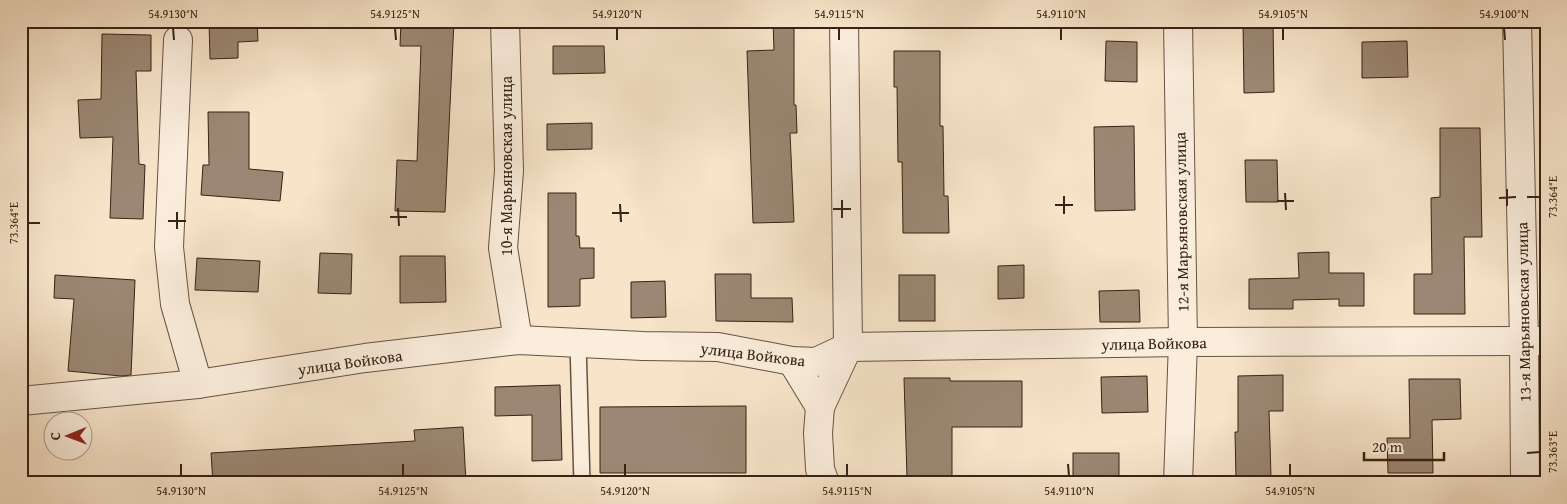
<svg xmlns="http://www.w3.org/2000/svg" width="1567" height="504" font-family="'Gentium Book Plus',serif">
	<style>
		.building { fill: #9b8773; stroke: #372215 }
		.lines { fill: none; stroke-linecap: round; stroke-linejoin: round }
		.service-casing { stroke: #675242; stroke-width: 18 }
		.minor-casing { stroke: #675242; stroke-width: 30 }
		.service { stroke: #faeddc; stroke-width: 15 }
		.minor { stroke: #faeddc; stroke-width: 28 }
		.ticks { fill: none; stroke: #372215; stroke-width: 2 }
		.labels { text-anchor: middle; dominant-baseline: central; stroke-width: 5; stroke-linejoin: round; paint-order: stroke }
		.street-label { font-size: 16px; fill: #372215; stroke: #faeddc }
		.neatline { fill: none; stroke: #372215; stroke-width: 2 }
		.ticks-label { font-size: 12px; text-anchor: middle; fill: #372215 }
	</style>
	<rect width="100%" height="100%" fill="#f7e4c9"/>
	<filter id="stains"><feTurbulence type="fractalNoise" baseFrequency=".004" numOctaves="4"/><feColorMatrix values="0 0 0 0 .2 0 0 0 0 .09 0 0 0 0 .02 0 0 0 .5 -.17"/></filter>
	<radialGradient id="worn" r=".72"><stop offset=".6" stop-color="#630" stop-opacity="0"/><stop offset="1" stop-color="#630" stop-opacity=".3"/></radialGradient>
	<!-- building -->
	<g class="building">
		<path d="M209,21h48l1,20 -20,1v16l-28,1z"/>
		<path d="M401,21h53l-9,191 -50,-1 2,-51 20,1 4,-115h-21z"/>
		<path d="M773,21h21v84h2l1,28h-7l4,89 -41,1 -6,-172 27,-1z"/>
		<path d="M1243,21h30l1,71 -30,1z"/>
		<path d="M102,34l49,1v36h-15l3,93 6,1 -2,54 -33,-1 3,-81 -33,1 -2,-38 23,-1z"/>
		<path d="M1106,41l31,1v40l-32,-1z"/>
		<path d="M1407,41l1,36 -46,1v-36z"/>
		<path d="M553,46h51l1,27 -52,1z"/>
		<path d="M894,51h46v75h3l1,70h4l1,37h-46l-1,-71h-4l-1,-75h-3z"/>
		<path d="M208,112h41v57l34,3 -3,29 -79,-6 2,-30h6z"/>
		<path d="M592,123v26l-45,1v-26z"/>
		<path d="M1134,126l1,84 -40,1 -1,-84z"/>
		<path d="M1440,128h40l2,109h-18l1,77h-51v-40h18l-1,-76 9,-1z"/>
		<path d="M1245,160h32l1,42h-32z"/>
		<path d="M548,193h28v43h3l1,12h14v30l-14,1v27l-32,1z"/>
		<path d="M1329,252v21h35v33h-25v-7l-46,1v9h-44v-30l50,-1 -1,-25z"/>
		<path d="M320,253l32,1 -1,40 -33,-1z"/>
		<path d="M400,256h45l1,46 -46,1z"/>
		<path d="M197,258l63,3 -2,31 -63,-2z"/>
		<path d="M1024,265v33l-26,1v-33z"/>
		<path d="M715,274h36v24h41l1,24 -77,-1z"/>
		<path d="M55,275l80,5 -4,95 -10,1 -53,-5 6,-72 -20,-1z"/>
		<rect x="899" y="275" width="36" height="46"/>
		<path d="M665,281l1,36 -35,1v-36z"/>
		<path d="M1139,290l1,32h-40l-1,-31z"/>
		<path d="M1283,375v36h-14l2,66 -35,1 -1,-46h3v-56z"/>
		<path d="M1147,376l1,36 -46,1 -1,-36z"/>
		<path d="M904,378h46v3h72v46h-70v49l-45,1z"/>
		<path d="M1409,379h51l1,40 -29,1 1,53h-45l-1,-35h23z"/>
		<path d="M560,385l2,75 -30,1v-46l-37,1v-29z"/>
		<path d="M746,406v67h-146v-66z"/>
		<path d="M463,427l3,56h-253l-2,-30 204,-12 -1,-11z"/>
		<rect x="1073" y="453" width="46" height="30"/>
	</g>
	<g class="lines">
		<!-- service casing -->
		<g class="service-casing">
			<path id="service" d="M578,343l4,140"/>
		</g>
		<!-- minor casing -->
		<g class="minor-casing">
			<g id="minor">
				<path d="M505,21l4,150 -6,77 15,92"/>
				<path d="M1517,21l7,320 1,142"/>
				<path d="M178,40l-9,207 6,57 23,80"/>
				<path d="M792,361l28,46"/>
				<path d="M21,401l177,-17 167,-26 153,-18 125,6 75,1 74,14 24,1 32,-15 335,-5 363,-1"/>
				<path d="M825,483l-5,-14 -2,-36 2,-26 28,-60 -4,-326"/>
				<path d="M1178,483l5,-141 -5,-321"/>
			</g>
		</g>
		<!-- service -->
		<use href="#service" class="service"/>
		<!-- minor -->
		<use href="#minor" class="minor"/>
	</g>
	<!-- ticks -->
	<path class="ticks" d="M173,28l1,12M395,28l1,12M617,28v12M839,28v12M1061,28v12M1283,28v12M1504,28l1,12M1507,189v17M1285,193l1,17M1064,196v18M1527,197h13M1499,198l17,-1M842,200v18M1277,201h17M620,204l1,18M1055,205h18M398,208l1,18M833,209h18M177,212v17M612,213h17M390,217h17M168,221h18M28,223h12M1527,453l13,-1M181,464v12M403,464v12M625,464v12M847,464v12M1068,464l1,12M1290,464v12"/>
	<g class="labels">
		<!-- street labels -->
		<g class="street-label">
			<text transform="translate(506 166) rotate(-90)">10-я Марьяновская улица</text>
			<text transform="translate(1181 222) rotate(-91)">12-я Марьяновская улица</text>
			<text transform="translate(1523 312) rotate(-91)">13-я Марьяновская улица</text>
			<text transform="translate(1154 343) rotate(-1)">улица Войкова</text>
			<text transform="translate(753 354) rotate(7)">улица Войкова</text>
			<text transform="translate(350 362) rotate(-8)">улица Войкова</text>
		</g>
	</g>
	<!-- margin -->
	<rect width="1567" height="504" fill="none" stroke="#f7e4c9" stroke-width="55"/>
	<!-- north arrow -->
	<g transform="translate(68 436) rotate(269)"><circle r="24" fill="#faeddc" stroke="#ac9c8c"/>
	<path d="M0-4L9 19L0 12L-9 19Z" fill="#8f2418"/>
	<text y="-8" font-size="14" font-weight="bold" text-anchor="middle" fill="#372215">С</text>
	</g>
	<!-- scale -->
	<path d="M1364 452v8h80v-8" fill="none" stroke="#372215" stroke-width="2.5"/>
	<text x="1372" y="452" font-size="15" fill="#372215" stroke="#faeddc" stroke-width="4" paint-order="stroke">20 m</text>
	<rect x="28" y="28" width="1512" height="448" class="neatline"/>
	<g class="ticks-label">
		<text x="173" y="18">54.9130°N</text>
		<text x="395" y="18">54.9125°N</text>
		<text x="617" y="18">54.9120°N</text>
		<text x="839" y="18">54.9115°N</text>
		<text x="1061" y="18">54.9110°N</text>
		<text x="1283" y="18">54.9105°N</text>
		<text x="1504" y="18">54.9100°N</text>
		<text transform="translate(1553 197) rotate(-90)" y="4">73.364°E</text>
		<text transform="translate(14 223) rotate(-90)" y="4">73.364°E</text>
		<text transform="translate(1553 452) rotate(-90)" y="4">73.363°E</text>
		<text x="181" y="495">54.9130°N</text>
		<text x="403" y="495">54.9125°N</text>
		<text x="625" y="495">54.9120°N</text>
		<text x="847" y="495">54.9115°N</text>
		<text x="1069" y="495">54.9110°N</text>
		<text x="1290" y="495">54.9105°N</text>
	</g>
	<rect width="100%" height="100%" filter="url(#stains)"/>
	<rect width="100%" height="100%" fill="url(#worn)"/>
</svg>
